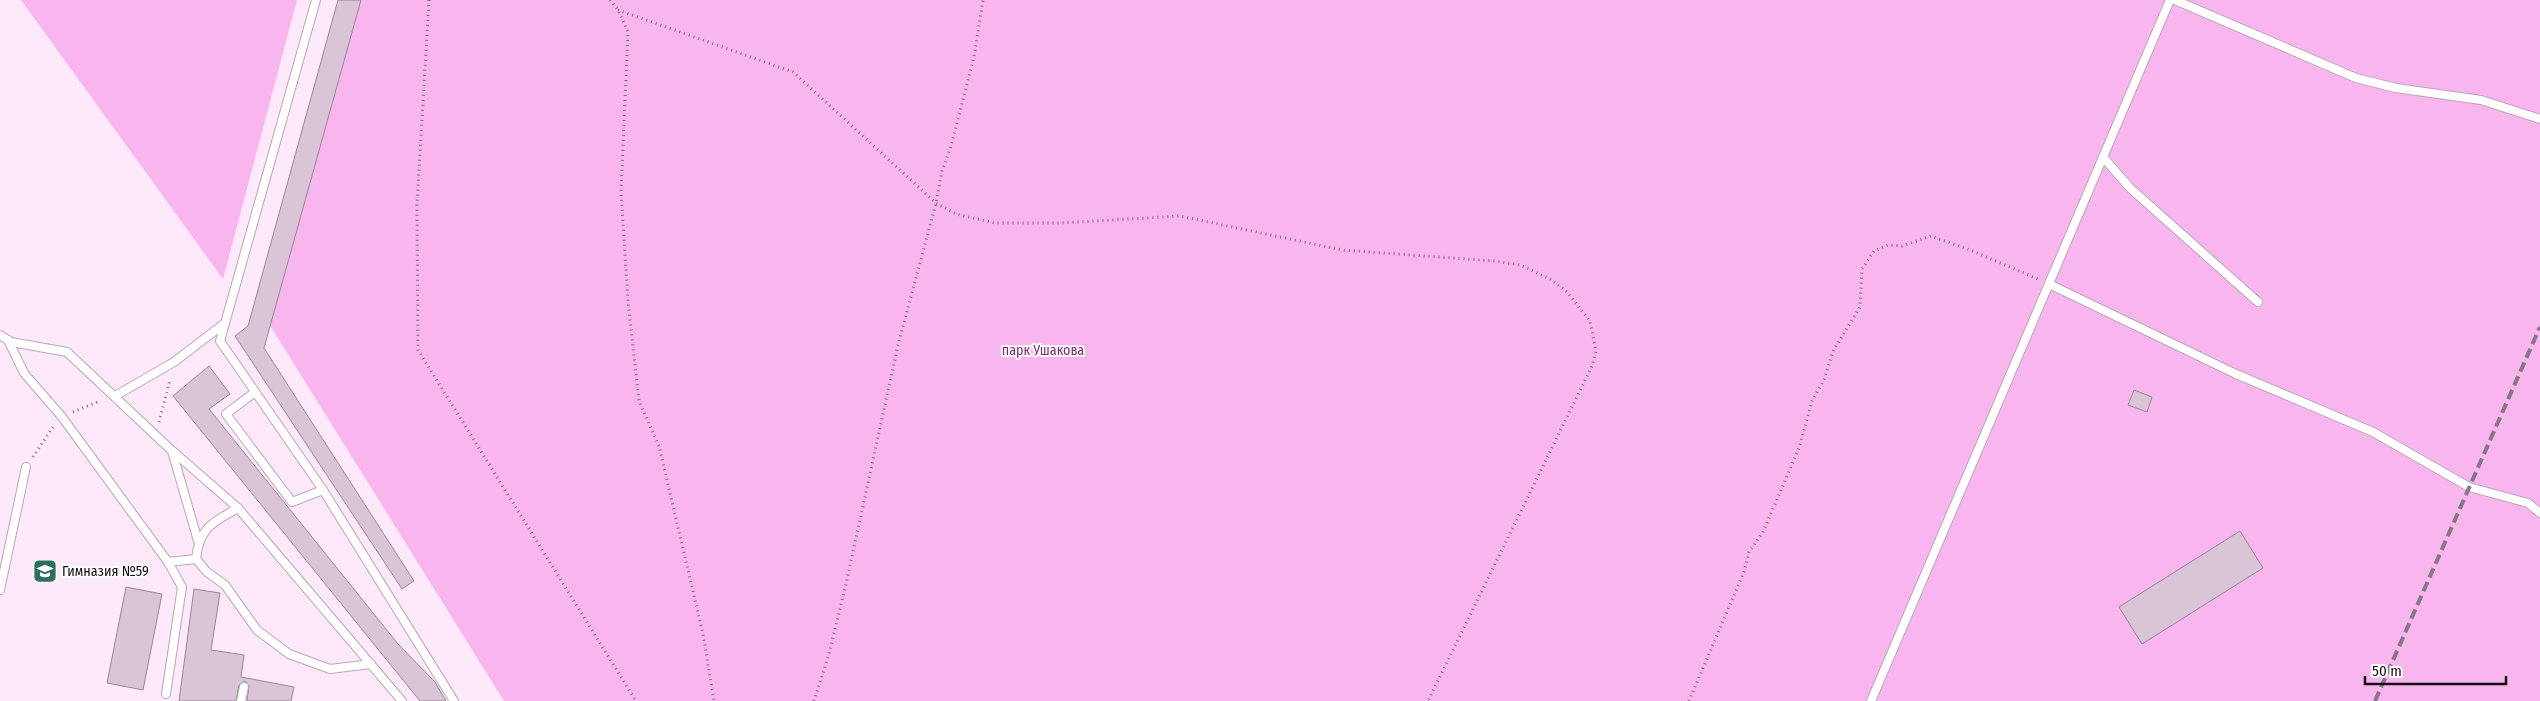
<svg xmlns="http://www.w3.org/2000/svg" width="2540" height="701" font-family="'Fira Sans Condensed',sans-serif">
	<style>
		.green { fill: #f9b5ed }
		.building { fill: #d9c5d5; stroke: #9a8796 }
		.lines { fill: none; stroke-linecap: round; stroke-linejoin: round }
		.service-casing { stroke: #bba7b7; stroke-width: 10 }
		.path { stroke: #7d707a; stroke-width: 3; stroke-dasharray: 1 4; stroke-linecap: butt }
		.service { stroke: #fff; stroke-width: 8 }
		.rail { stroke: #867883; stroke-width: 4; stroke-dasharray: 10 5; stroke-linecap: butt }
		.labels { text-anchor: middle; dominant-baseline: central; stroke-width: 4; stroke-linejoin: round; paint-order: stroke }
		.park-label { font-size: 14px; fill: #7f2a75; stroke: #fefefe }
		.poi-label { font-size: 14px; fill: #130c11; stroke: #fefefe; text-anchor: start }
	</style>
	<rect width="100%" height="100%" fill="#fee9fa"/>
	<!-- green -->
	<g class="green">
		<path d="M21,0h276l-74,279z"/>
		<path d="M355,0h2185v701h-2036l-243,-390z"/>
	</g>
	<!-- building -->
	<g class="building">
		<path d="M338,0h23l-97,348 150,233 -12,8 -167,-253 13,-10z"/>
		<path d="M209,366l21,28 -21,15 189,235 37,38 11,19h-26l-247,-305z"/>
		<path d="M2134,390l18,7 -5,15 -19,-7z"/>
		<path d="M2240,531l23,37 -121,76 -23,-37z"/>
		<path d="M126,587l36,7 -19,96 -36,-7z"/>
		<path d="M194,589l26,4 -9,57 33,5 -3,22 53,10 -3,14h-44l2,-15 -4,-5 -6,4 -3,16h-57z"/>
	</g>
	<g class="lines">
		<!-- service casing -->
		<g class="service-casing">
			<g id="service">
				<path d="M316,0l-96,341 103,149 131,211"/>
				<path d="M2175,0l181,78 40,10 85,12 59,19"/>
				<path d="M2103,157l27,31 128,114"/>
				<path d="M2049,284l187,90 137,58 96,55 59,16 12,10"/>
				<path d="M0,335l11,7 56,10 102,96 69,60 164,193"/>
				<path d="M8,340l16,33 38,44 106,145 28,-3"/>
				<path d="M255,392l-29,22 66,88 31,-12"/>
				<path d="M115,396l59,-34 51,-39"/>
				<path d="M172,451l26,90"/>
				<path d="M238,508c-25,14 -39,20 -42,51l11,13 18,13 32,45 32,24 41,15 41,-5"/>
				<path d="M0,590l26,-123"/>
				<path d="M166,694l16,-107 -14,-25"/>
				<path d="M241,701l3,-14"/>
				<path d="M1871,701l299,-701"/>
			</g>
		</g>
		<!-- path -->
		<g class="path">
			<path d="M429,0l-12,205 1,145 218,351"/>
			<path d="M610,0l8,10 10,22 -7,160 7,109 11,100 20,45 44,188 11,67"/>
			<path d="M618,10l175,62 143,131 20,11 38,9h67l119,-7 162,34 152,11 26,4 30,14 16,12 24,30 6,30 -4,15 -164,335"/>
			<path d="M73,412l27,-11"/>
			<path d="M159,422l11,-42"/>
			<path d="M33,457l20,-30"/>
			<path d="M814,701l15,-47 17,-70 52,-239 38,-142 6,-32 9,-25 23,-89 9,-57"/>
			<path d="M1689,701l55,-129 5,-20 14,-20 36,-84 13,-47 12,-21 9,-29 27,-44 2,-38 12,-18 14,-6 14,1 29,-10 39,14 68,29"/>
		</g>
		<!-- service -->
		<use href="#service" class="service"/>
		<!-- rail -->
		<path class="rail" d="M2375,701l165,-374"/>
	</g>
	<!-- icons -->
	<defs>
		<g id="school-square" transform="scale(1.25)"><rect x="-9" y="-9" width="18" height="18" rx="4" fill="#2d6e5d" stroke="#fefefe"/><path d="M0-5L7-2L0 1L-7-2ZM-4 1L0 2.5L4 1V4Q0 6-4 4Z" fill="#fff"/></g>
	</defs>
	<g fill-rule="evenodd">
		<use href="#school-square" x="45" y="571"/>
	</g>
	<g class="labels">
		<!-- park labels -->
		<g class="park-label">
			<text x="1043" y="350">парк Ушакова</text>
		</g>
		<!-- poi labels -->
		<g class="poi-label">
			<text x="62" y="571">Гимназия №59</text>
		</g>
	</g>
	<!-- scale -->
	<path d="M2365 676v8h141v-8" fill="none" stroke="#130c11" stroke-width="2.5"/>
	<text x="2372" y="676" font-size="15" fill="#130c11" stroke="#fefefe" stroke-width="4" paint-order="stroke">50 m</text>
</svg>
